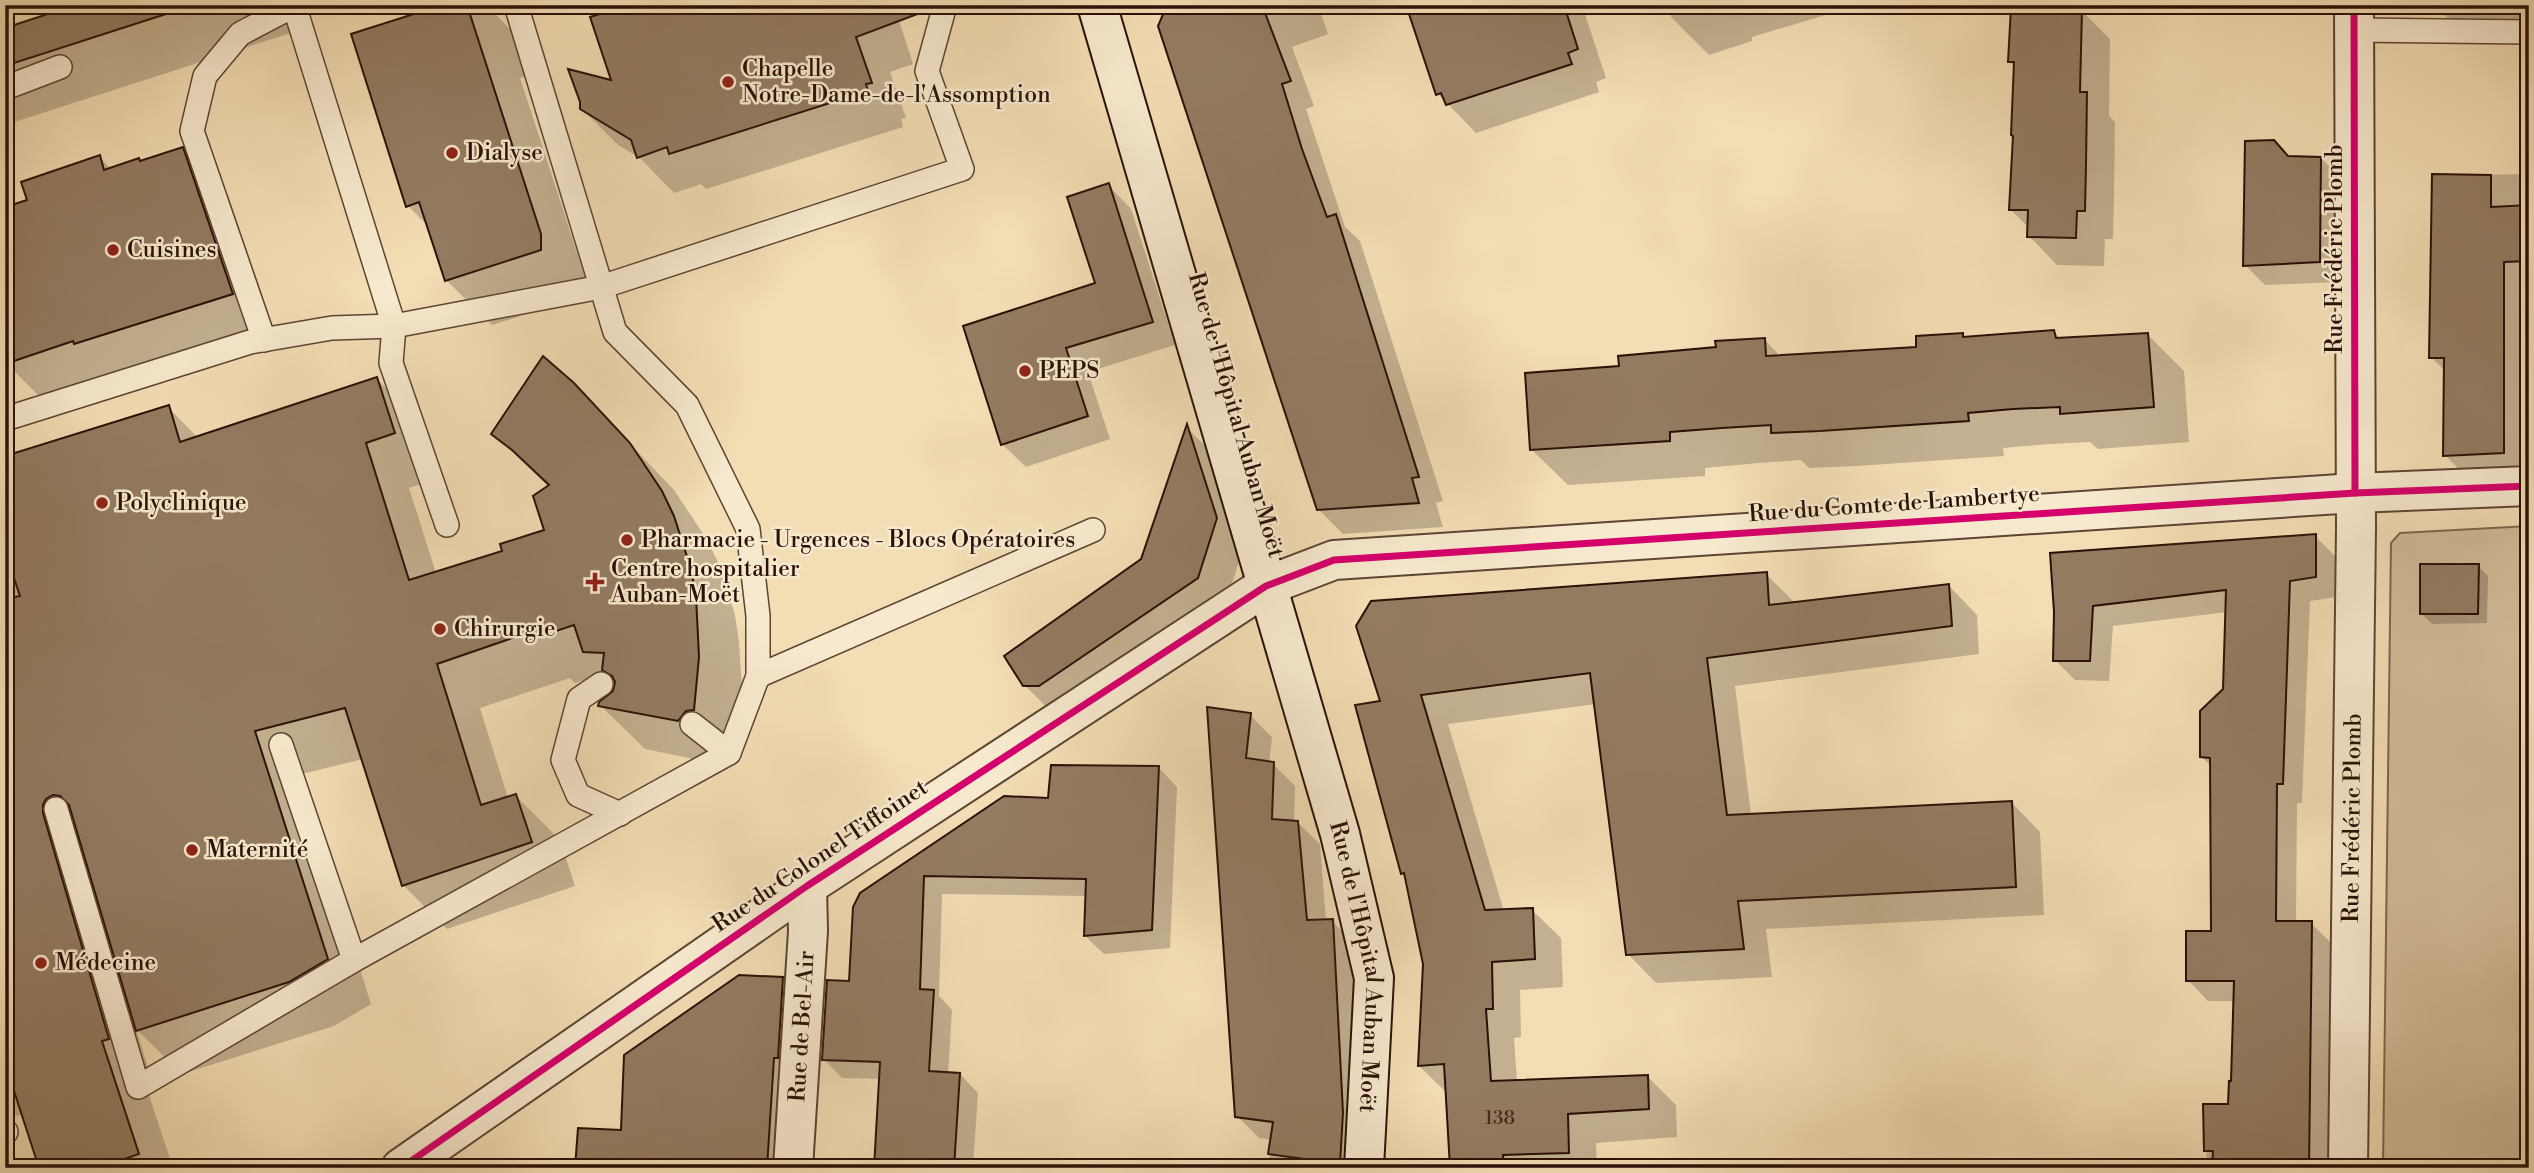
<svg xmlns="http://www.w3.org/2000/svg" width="2534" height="1173" font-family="'Libre Bodoni',serif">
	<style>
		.green { fill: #d1ba97; stroke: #7e6650; stroke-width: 2 }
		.shadow { fill: #0003 }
		.building { fill: #937b61; stroke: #2b1108; stroke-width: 2 }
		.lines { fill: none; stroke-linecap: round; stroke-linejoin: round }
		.lane-casing { stroke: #5d4433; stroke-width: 26 }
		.street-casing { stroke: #5d4433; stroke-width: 42 }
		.secondary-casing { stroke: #2b1108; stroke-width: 42 }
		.lane { stroke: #f7e9ce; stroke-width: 23 }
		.street { stroke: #f7e9ce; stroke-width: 38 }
		.secondary { stroke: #f7e9ce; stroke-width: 38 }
		.cycleway-casing { stroke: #f7e9ce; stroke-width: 11 }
		.cycleway { stroke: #d6006c; stroke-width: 7 }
		.poi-dot { fill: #8f2418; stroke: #f7e9ce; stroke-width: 2.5 }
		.labels { text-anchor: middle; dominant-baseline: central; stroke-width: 5; stroke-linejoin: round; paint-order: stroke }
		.number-label { font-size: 19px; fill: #452c1e }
		.poi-label { font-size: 23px; fill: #2b1108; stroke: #f7e9ce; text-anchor: start }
		.street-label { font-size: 23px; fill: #2b1108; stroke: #f7e9ce }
	</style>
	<rect width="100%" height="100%" fill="#f3ddb4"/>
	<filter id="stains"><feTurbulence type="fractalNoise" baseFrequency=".00286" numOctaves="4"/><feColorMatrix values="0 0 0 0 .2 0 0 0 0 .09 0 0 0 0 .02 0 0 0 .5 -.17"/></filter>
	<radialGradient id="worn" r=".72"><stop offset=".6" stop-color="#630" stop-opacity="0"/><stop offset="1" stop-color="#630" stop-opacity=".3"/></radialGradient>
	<!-- green -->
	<path class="green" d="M2529,526v642h-146l8,-625 9,-10z"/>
	<!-- shadow -->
	<g class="shadow">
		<path d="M81,5h205l8,27 -289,93v-95z"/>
		<path d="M448,5h38l36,36 11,32 -13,5 66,202v15l-94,30 -46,-45 -17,-53 -21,-21z"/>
		<path d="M623,5h261l15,15 14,44 -23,8 16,46 -5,1 2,8 -197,62 -5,-5 -27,9 -34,-35 -22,-13 -37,-37 32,-26z"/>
		<path d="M1169,5h149l10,29 -36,13 22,59 -8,3 39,118 15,14 83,260 -7,2 7,24 -100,7 -25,-25z"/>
		<path d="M1408,5h174l24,73 -10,4 3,10 -123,41 -38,-39z"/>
		<path d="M1667,5h164l1,8 -80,24v4l-43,14 -38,-38z"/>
		<path d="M2435,5h94v24h-71z"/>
		<path d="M2081,10l29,29 -1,77 6,6 -1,72 -1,45h-8l-1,27 -47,-1 -28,-29v-8l-18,-18 4,-143 -5,-5z"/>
		<path d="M182,149l46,46 49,144 -226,69 -45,-45 23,-162 70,-44 13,13z"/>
		<path d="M2289,157l32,1 20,20 -2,104 -74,3 -20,-20z"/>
		<path d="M2529,174v312l-52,2 -32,-33 1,-83 -15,-15 3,-181z"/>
		<path d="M1108,185l23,24 44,136 -87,27 22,67 -84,28 -24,-23 95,-160z"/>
		<path d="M2054,332l7,8 87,-5 36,36 5,71 -91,7 -8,-7 -40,2 -47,4 1,8 -147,10 -48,2 -8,-8 -42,3 -54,5v8l-137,9 -36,-35 89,-82 143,-29 17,18 137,-8 44,-14 4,4z"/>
		<path d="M377,379l44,45 18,54 -30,10 27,85 68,-21 42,-21 3,-44 -55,-53 79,-50 101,106 32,48 12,24 17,53 4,27 4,61 -20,62 -78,-16 -45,-44 15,-13 1,-9 -10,-10 -31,10 -5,-5 -90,30 28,90 8,-2 44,44 15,46 -128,43 -44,-44 -40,-126 -65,16 73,229 -37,22 -152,48 -46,-45 17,54 -7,3 27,82h-133l-17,-54 -6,2 -12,-12v-646l163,-51 30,31z"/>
		<path d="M1187,428l26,25 31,93 -19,59 -173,107 -28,-27 119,-125z"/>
		<path d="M2315,536l21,21v40l-26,4 -8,202h-5l-1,120h15l20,20 -2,225h-122l-2,-62 25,-1 3,-22 2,-82h-27l-20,-21 25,-47 -1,-166 -11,-11 24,-66 2,-78 -114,14 -4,55 -34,-1 -20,-20 1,-48z"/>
		<path d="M2478,566l10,10 -1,47 -55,1 -10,-10z"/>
		<path d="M1766,574l30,30 153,-18 28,29 2,39 -244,32 16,129 261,-12 28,29 4,83 -278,14 6,48 -116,6 -28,-29 -32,-250 -148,20 56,187 28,-1 29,28 2,49 -43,3 1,47 -7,1 3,44 130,-6 29,29 1,32 -81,6 1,25h-183l1,-7 37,-2 -4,-65 -29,-28 5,-102 -18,-87 -4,-4 -19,-171z"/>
		<path d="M1209,709l41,6 22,22 -3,26 4,1 22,22 -1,36h3l23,22 6,77h6l22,22 8,225h-94l4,-28 -13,-2 -22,-22z"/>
		<path d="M1159,768l18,19 -7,161 -66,6 -19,-18 2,-40 -145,-2 -3,102 13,14 -4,64h12l18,19 -5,75h-97l4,-89 -38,-1 -18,-19 27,-76 4,-76 195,-107z"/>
		<path d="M782,979l18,18 -14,171h-209l46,-36z"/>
	</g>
	<!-- building -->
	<g class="building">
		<path d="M75,5h93l1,8 -164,53v-38z"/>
		<path d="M442,5h25l74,229v16l-96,31 -26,-79 -13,5 -55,-173z"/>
		<path d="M629,5h299v5l-72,27 16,46 -6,1 2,7 -199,63 -2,-7 -30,11 -6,-18 -51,-31v-7l-12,-33 43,11 -21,-63z"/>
		<path d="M1167,5h95l29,76 -9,3 20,65 25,68 9,-3 83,263 -7,1 7,25 -102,7 -159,-484z"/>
		<path d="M1406,5h158l14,44 -10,4 4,11 -126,41 -5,-12 -5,2z"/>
		<path d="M2011,7l71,1 -2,84h7l-1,72 -1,47h-8l-1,27 -49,-1 1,-27h-19l4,-74 -2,-1 3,-73h-6z"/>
		<path d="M2274,140l14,16 33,1 -1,105 -77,4 2,-125z"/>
		<path d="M183,147l50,147 -159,50 -1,-3 -68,23v-157l22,-7 -6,-18 79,-27 4,15 35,-12 1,3z"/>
		<path d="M2432,174l59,1v32l38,-2v56l-25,1v191l-61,3 1,-98h-15z"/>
		<path d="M1109,183l44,139 -87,26 22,68 -87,29 -38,-119 132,-43 -28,-86z"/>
		<path d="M2054,330l2,8 92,-5 6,74 -94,7v-7l-47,2 -45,4 1,8 -149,10 -49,2v-8l-49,3 -52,4v9l-140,9 -5,-77 94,-7 -1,-10 98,-9 -1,-6 50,-3 1,18 150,-9v-11l47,-3v4z"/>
		<path d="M543,356l31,27 56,60 32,48 12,25 17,53 5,27 3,61 -5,53 -8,1 -8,10 -80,-15 1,-4 14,-11 2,-9 -3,-6 -10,-6 2,-17 -21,-1 -9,-27 -45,15 -2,-7 -90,31 44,141 35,-11 16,48 -130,44 -57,-178 -90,23 73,228 -39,23 -153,49 -67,-226 -9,-9 -7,-1 -7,4 -3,6v8l66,226 -7,2 37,113 -40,14h-60l-34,-105v-464l15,-3 -15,-45v-95l164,-51 11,37 197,-65 18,56 -29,10 43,137 93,-29 -2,-7 44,-14 -11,-34 16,-11 -37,-35 -21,-16z"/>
		<path d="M1187,424l30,94 -19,60 -159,108h-16l-19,-30 137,-97z"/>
		<path d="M2316,534v43l-26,4 -7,203h-6l-1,137h36l-3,247h-97l1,-17h-9l-1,-47h25l1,-23h2l3,-100h-48v-50h25l-1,-173 -10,-1v-46l23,-22 3,-99 -133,16 -3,55h-37l1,-49 -4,-59z"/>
		<path d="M2420,564h59l-1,50h-58z"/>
		<path d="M1767,572l2,33 180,-21 3,42 -245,32 20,157 285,-14 4,86 -278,14 6,48 -118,6 -36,-282 -169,22 64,215 48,-2 2,51 -43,3 1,47h-7l5,72 157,-6 1,34 -81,5 1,39 -66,2 1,13h-54l-6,-104 -26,2 5,-102 -19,-91 -3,1 -46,-169 25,-4 -24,-75 15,-25z"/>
		<path d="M1207,707l44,6 -5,45 28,4 -2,57 26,2 9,99 26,-1 10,194 -3,51 -72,-10 5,-32 -38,-5z"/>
		<path d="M1051,765l108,1 -7,164 -68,6 2,-57 -162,-3 -4,113 14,1 -5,81 31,2 -6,95h-80l6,-106 -58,-2 5,-80 22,1 4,-74 7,-14 144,-97 44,2z"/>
		<path d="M739,975l44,2 -5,81h-4l-7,110h-192l3,-40 43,2 3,-75z"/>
	</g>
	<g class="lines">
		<!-- lane casing -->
		<g class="lane-casing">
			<g id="lane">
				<path d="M294,5l100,321 -3,37 56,162"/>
				<path d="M2354,30l175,2"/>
				<path d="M5,88l55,-21"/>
				<path d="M264,340l-72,-209 13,-55 35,-42 53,-28"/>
				<path d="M5,419l245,-77 82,-14 62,-2 207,-39 361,-118 -35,-98 18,-66"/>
				<path d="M758,676l335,-146"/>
				<path d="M601,684l-22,15 -16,61 15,35 42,19"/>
				<path d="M692,724l37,29"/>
				<path d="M281,745l73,215"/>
				<path d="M56,809l82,278 216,-127 375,-207 29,-77v-60l-10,-87 -61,-124 -72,-73 -99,-327"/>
				<path d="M5,1132h1"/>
			</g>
		</g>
		<!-- street casing -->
		<g class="street-casing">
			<g id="street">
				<path d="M401,1168l406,-282 459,-300 68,-26 1021,-67 174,-7"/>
				<path id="s1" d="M793,1168l15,-237 -1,-45"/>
				<path id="s2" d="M2348,1168l8,-640 -2,-523"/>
			</g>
		</g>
		<!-- secondary casing -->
		<g class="secondary-casing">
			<g id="secondary">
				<path id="s3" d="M1097,5l243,829 34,144 -10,190"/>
			</g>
		</g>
		<!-- lane -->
		<use href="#lane" class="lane"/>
		<!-- street -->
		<use href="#street" class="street"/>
		<!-- secondary -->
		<use href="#secondary" class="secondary"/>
		<!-- cycleway casing -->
		<g class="cycleway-casing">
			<g id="cycleway">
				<path d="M2354,5l1,488"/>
				<path d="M401,1168l406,-282 459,-300 68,-26 1021,-67 174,-7"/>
			</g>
		</g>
		<!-- cycleway -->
		<use href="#cycleway" class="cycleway"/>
	</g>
	<!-- markers -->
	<g class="poi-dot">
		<circle cx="728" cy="82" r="7"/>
		<circle cx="452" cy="153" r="7"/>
		<circle cx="113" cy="250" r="7"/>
		<circle cx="1025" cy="371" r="7"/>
		<circle cx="102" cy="503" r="7"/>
		<circle cx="627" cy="540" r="7"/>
		<path d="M591.5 571.5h7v7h7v7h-7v7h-7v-7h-7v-7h7z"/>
		<circle cx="440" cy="629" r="7"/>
		<circle cx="192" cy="850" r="7"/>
		<circle cx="41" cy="963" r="7"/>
	</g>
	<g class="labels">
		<!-- number labels -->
		<g class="number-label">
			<text x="1500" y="1118">138</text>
		</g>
		<!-- poi labels -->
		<g class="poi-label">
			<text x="742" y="69">Chapelle<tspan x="742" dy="26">Notre-Dame-de-l'Assomption</tspan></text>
			<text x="466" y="153">Dialyse</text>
			<text x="127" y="250">Cuisines</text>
			<text x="1039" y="371">PEPS</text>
			<text x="116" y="503">Polyclinique</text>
			<text x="641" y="540">Pharmacie - Urgences - Blocs Opératoires</text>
			<text x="611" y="569">Centre hospitalier<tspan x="611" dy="26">Auban-Moët</tspan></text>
			<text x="454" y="629">Chirurgie</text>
			<text x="206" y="850">Maternité</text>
			<text x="55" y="963">Médecine</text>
		</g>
		<!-- street labels -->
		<g class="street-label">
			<text transform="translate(2335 249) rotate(-90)">Rue Frédéric Plomb</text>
			<text transform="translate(1236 415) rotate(74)">Rue de l'Hôpital Auban Moët</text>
			<text transform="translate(1894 504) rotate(-4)">Rue du Comte de Lambertye</text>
			<text stroke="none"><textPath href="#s2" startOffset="350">Rue Frédéric Plomb</textPath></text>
			<text transform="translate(820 856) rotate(-34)">Rue du Colonel Tiffoinet</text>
			<text stroke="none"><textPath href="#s3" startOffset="999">Rue de l'Hôpital Auban Moët</textPath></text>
			<text stroke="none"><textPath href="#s1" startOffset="142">Rue de Bel-Air</textPath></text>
		</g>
	</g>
	<!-- margin -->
	<rect width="2534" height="1173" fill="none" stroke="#f3ddb4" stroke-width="28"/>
	<rect x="7" y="7" width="2520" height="1159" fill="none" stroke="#2b1108" stroke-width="3.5"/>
	<rect x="14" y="14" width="2506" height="1145" fill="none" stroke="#2b1108" stroke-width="2"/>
	<rect width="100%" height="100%" filter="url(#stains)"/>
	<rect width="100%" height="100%" fill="url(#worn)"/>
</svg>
